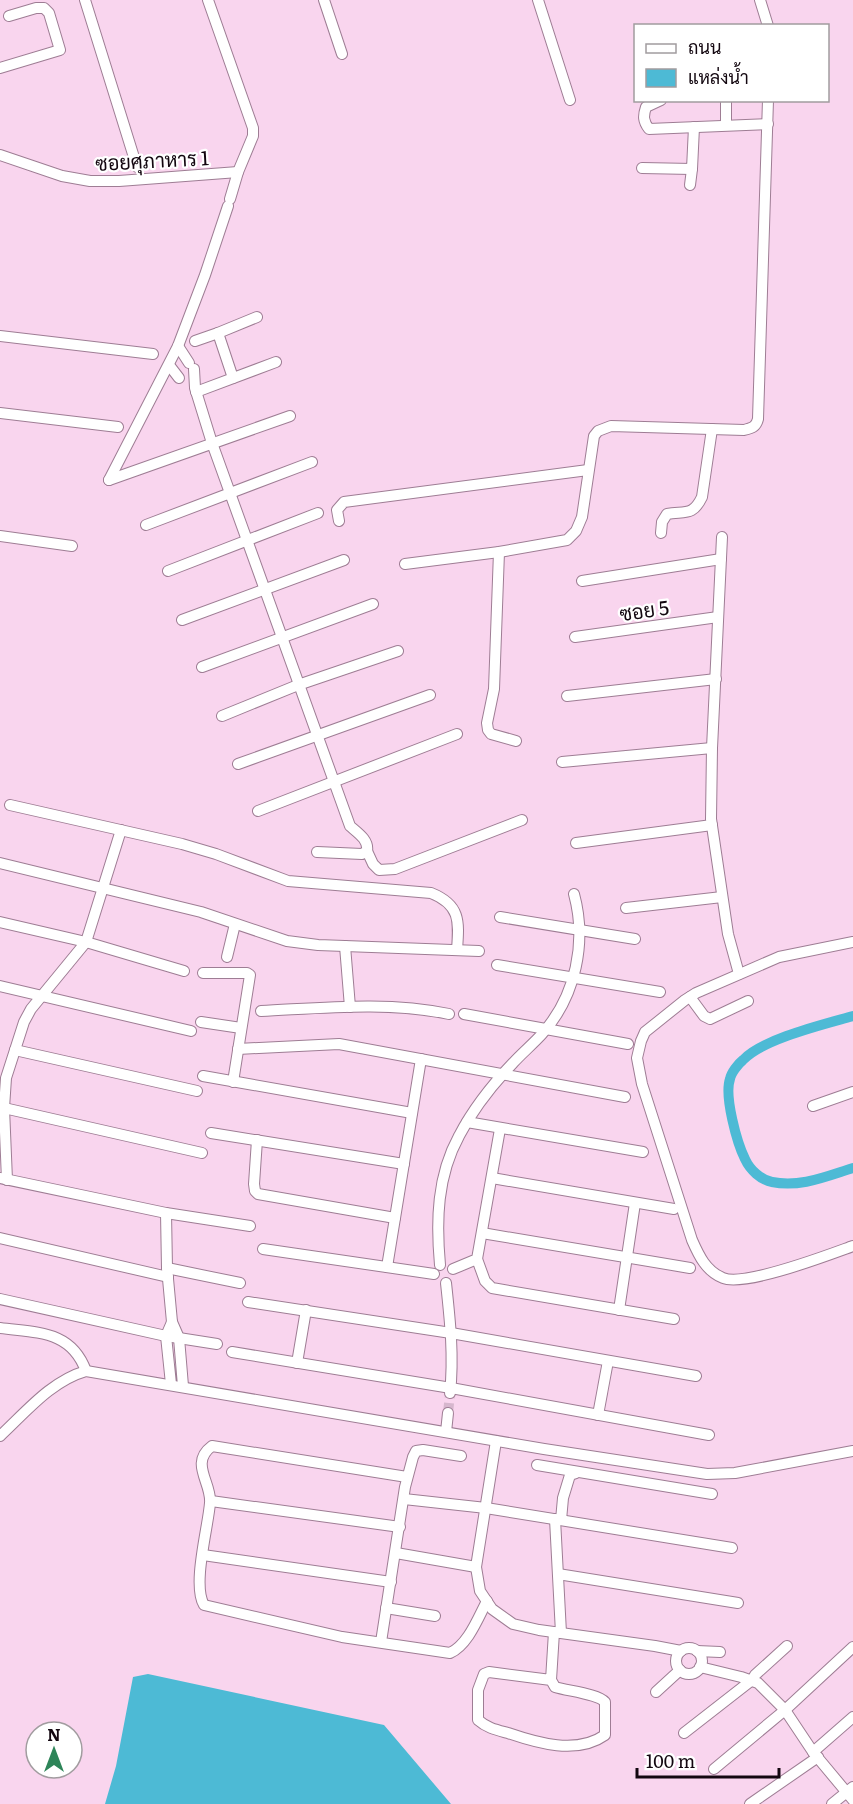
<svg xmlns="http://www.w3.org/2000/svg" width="853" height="1804" font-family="Literata,Sarabun,serif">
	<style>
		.water { fill: #4dbad5 }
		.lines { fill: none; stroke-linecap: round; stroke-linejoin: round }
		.canal { stroke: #4dbad5; stroke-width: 10 }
		.street-tunnel { stroke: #d6b6cd; stroke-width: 10; stroke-dasharray: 10 5; stroke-linecap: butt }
		.street-casing { stroke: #9e7d94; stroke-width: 12 }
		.street { stroke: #fff; stroke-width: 10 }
		.labels { text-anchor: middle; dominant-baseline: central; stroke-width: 4.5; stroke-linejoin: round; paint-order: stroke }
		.street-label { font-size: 20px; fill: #130710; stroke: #fff }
	</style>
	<rect width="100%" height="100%" fill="#f9d5ee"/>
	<!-- water -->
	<path class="water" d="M148,1674l236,51 67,79h-346l11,-38 17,-89z"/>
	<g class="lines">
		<!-- canal -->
		<path class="canal" d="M853,1016c-28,8 -91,23 -110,44 -5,4 -12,13 -13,19 -6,17 7,64 15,80 5,11 16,21 27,23 28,6 55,-6 81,-14"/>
		<!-- street-tunnel -->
		<path class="street-tunnel" d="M448,1413l2,-19"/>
		<!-- street casing -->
		<g class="street-casing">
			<g id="street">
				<path d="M85,0l52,167"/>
				<path d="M208,0l45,128v8l-15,36 -8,27"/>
				<path d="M324,0l18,54"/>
				<path d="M538,0l32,100"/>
				<path d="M760,0l8,26"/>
				<path d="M0,68l60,-18 -11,-37 -5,-5h-8l-27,8"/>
				<path d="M661,100l-15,7c-3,9 -3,14 3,22l119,-5"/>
				<path d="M726,125v-25"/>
				<path d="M0,155l62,21 28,5h29l119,-9"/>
				<path d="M642,168l50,1 2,-42"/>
				<path d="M690,185l2,-16"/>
				<path d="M0,336l153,18"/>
				<path d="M195,341l23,-8"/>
				<path d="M178,346l11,17"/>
				<path d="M169,365l10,13"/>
				<path d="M194,369l1,19 17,55 138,383c8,7 19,14 17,25l-5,3 -45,-2"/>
				<path d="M233,378l-15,-45 39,-16"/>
				<path d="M196,392l80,-30"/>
				<path d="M0,413l118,14"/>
				<path d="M109,480l69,-134 27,-71 23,-69"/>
				<path d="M109,480l181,-64"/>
				<path d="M339,521l-2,-11 7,-8 244,-32"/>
				<path d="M146,525l166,-63"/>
				<path d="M661,533l1,-11 5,-8c19,-3 26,2 35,-17l10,-68"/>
				<path d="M0,536l72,10"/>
				<path d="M722,537l-10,211 -1,71 17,115 11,40"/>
				<path d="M499,552l-5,137 -7,34 1,7 3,4 25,7"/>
				<path d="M405,564l94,-12 68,-12 9,-9 6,-14 12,-81 4,-5 13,-5 133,4c8,-2 12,-3 14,-11l10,-319"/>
				<path d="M168,571l150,-58"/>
				<path d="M582,581l139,-22"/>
				<path d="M182,620l162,-60"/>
				<path d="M575,637l143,-20"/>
				<path d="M202,667l171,-63"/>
				<path d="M567,696l149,-17"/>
				<path d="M222,716l76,-31 100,-34"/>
				<path d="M562,762l150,-14"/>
				<path d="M238,764l192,-69"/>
				<path d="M10,805l172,39 34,10 72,27 143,12c30,12 28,29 26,57"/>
				<path d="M258,811l199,-77"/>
				<path d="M576,843l136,-18"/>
				<path d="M367,851l6,13 6,6 16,-1 127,-49"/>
				<path d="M0,863l201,49 86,29 31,4 161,6"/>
				<path d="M626,908l96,-11"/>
				<path d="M500,917l135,22"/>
				<path d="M0,922l86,20 98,29"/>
				<path d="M853,942l-74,15 -83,36 -11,7 -40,32 -4,9 -4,17 5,26 50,156c7,16 14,31 31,38 22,9 105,-23 130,-32"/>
				<path d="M345,946l5,61"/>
				<path d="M227,957l8,-33"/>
				<path d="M497,965l163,27"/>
				<path d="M203,973h44l3,2 -17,107"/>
				<path d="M0,986l191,45"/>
				<path d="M690,997l14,19 6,3 38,-18"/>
				<path d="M261,1011c62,-3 126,-10 188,3"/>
				<path d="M464,1014l164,30"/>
				<path d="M201,1022l40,6"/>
				<path d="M238,1049l101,-5 286,53"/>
				<path d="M15,1050l182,41"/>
				<path d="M203,1076l209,37"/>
				<path d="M813,1106l40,-14"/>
				<path d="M4,1108l198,45"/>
				<path d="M467,1122l176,30"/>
				<path d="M211,1133l193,31"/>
				<path d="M257,1140l-3,44 1,7 3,3 137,24"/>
				<path d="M0,1178l166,35 84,13"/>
				<path d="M492,1178l182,31"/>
				<path d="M7,1180l-3,-72 2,-30 18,-56 7,-13 55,-67 35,-112"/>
				<path d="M166,1213l1,55 5,54"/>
				<path d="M482,1233l208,35"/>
				<path d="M0,1238l168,39"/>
				<path d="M263,1249l171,25"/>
				<path d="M477,1259l8,22 7,7 182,31"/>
				<path d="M440,1265c-4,-44 -3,-89 19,-129 14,-27 33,-51 54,-73 9,-10 20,-19 29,-29 34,-38 45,-92 32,-140"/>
				<path d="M387,1267l34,-208"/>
				<path d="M167,1268l73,15"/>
				<path d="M453,1269l24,-10 23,-130"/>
				<path d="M446,1283c4,37 8,73 4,110"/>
				<path d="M0,1299l166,37 51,8"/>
				<path d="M248,1302l203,31 245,43"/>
				<path d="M619,1310l16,-107"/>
				<path d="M0,1328c37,5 71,2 86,43"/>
				<path d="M232,1352l219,36 258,47"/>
				<path d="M297,1363l9,-53"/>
				<path d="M171,1384l-5,-48 6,-14 7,16 4,48"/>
				<path d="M598,1415l10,-54"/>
				<path d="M446,1432l2,-19"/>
				<path d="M0,1436c26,-24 51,-55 86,-65l458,78 163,25 28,-1 118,-22"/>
				<path d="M496,1441l-20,126 4,24 12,18 21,15 26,6 116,16 26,5"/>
				<path d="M537,1465l175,29"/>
				<path d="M407,1477l-195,-31c-23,17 0,37 -2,57 -2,25 -18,82 -6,102l138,32 108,16c18,-8 28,-35 37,-52"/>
				<path d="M404,1499l82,9 246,40"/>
				<path d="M211,1501l189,26"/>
				<path d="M555,1519l6,114"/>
				<path d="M561,1520l2,-22 7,-23 6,-2"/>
				<path d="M396,1553l80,14"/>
				<path d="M203,1555l188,27"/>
				<path d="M558,1574l180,29"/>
				<path d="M386,1608l49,8"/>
				<path d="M381,1642l24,-155 8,-30 3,-6 7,-1 38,6"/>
				<circle cx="689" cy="1661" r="13"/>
				<path d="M697,1651l23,1"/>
				<path d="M700,1667l41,10 17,6 27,27 28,42 40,48"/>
				<path d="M551,1680l-62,-8 -5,2 -6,16v30c9,8 19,10 30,13 29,10 69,22 97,2v-33c-7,-8 -37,-11 -50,-15l-4,-7 3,-48"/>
				<path d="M656,1692l24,-22"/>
				<path d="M684,1733l68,-53 3,-5 32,-29"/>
				<path d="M813,1752l40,-35"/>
				<path d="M714,1769l71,-59 68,-63"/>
				<path d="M750,1804l68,-47"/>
				<path d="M832,1804l21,-17"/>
			</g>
		</g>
		<!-- street -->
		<use href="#street" class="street"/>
	</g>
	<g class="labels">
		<!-- street labels -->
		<g class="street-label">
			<text transform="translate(152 159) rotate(-3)">ซอยศุภาหาร 1</text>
			<text transform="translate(644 609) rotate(-8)">ซอย 5</text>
		</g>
	</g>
	<!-- legend -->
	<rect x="634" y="24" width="195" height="78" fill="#ffffff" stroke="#a19c9f" stroke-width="1.5"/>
	<rect x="646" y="44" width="30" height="9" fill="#ffffff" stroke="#a19c9f" stroke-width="1.5"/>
	<text x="688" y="54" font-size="18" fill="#130710">ถนน</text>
	<rect x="646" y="69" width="30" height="18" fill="#4dbad5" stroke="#a19c9f" stroke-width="1.5"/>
	<text x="688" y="84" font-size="18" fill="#130710">แหล่งน้ำ</text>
	<!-- north arrow -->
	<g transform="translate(54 1750)"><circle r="28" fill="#ffffff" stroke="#a19c9f" stroke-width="1.5"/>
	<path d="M0-4.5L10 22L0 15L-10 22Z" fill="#2e8559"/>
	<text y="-9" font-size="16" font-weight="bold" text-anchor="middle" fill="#130710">N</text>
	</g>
	<!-- scale -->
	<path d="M637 1768v9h142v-9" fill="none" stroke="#130710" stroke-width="3"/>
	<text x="646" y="1768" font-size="18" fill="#130710" stroke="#ffffff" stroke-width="4.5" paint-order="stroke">100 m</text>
</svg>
